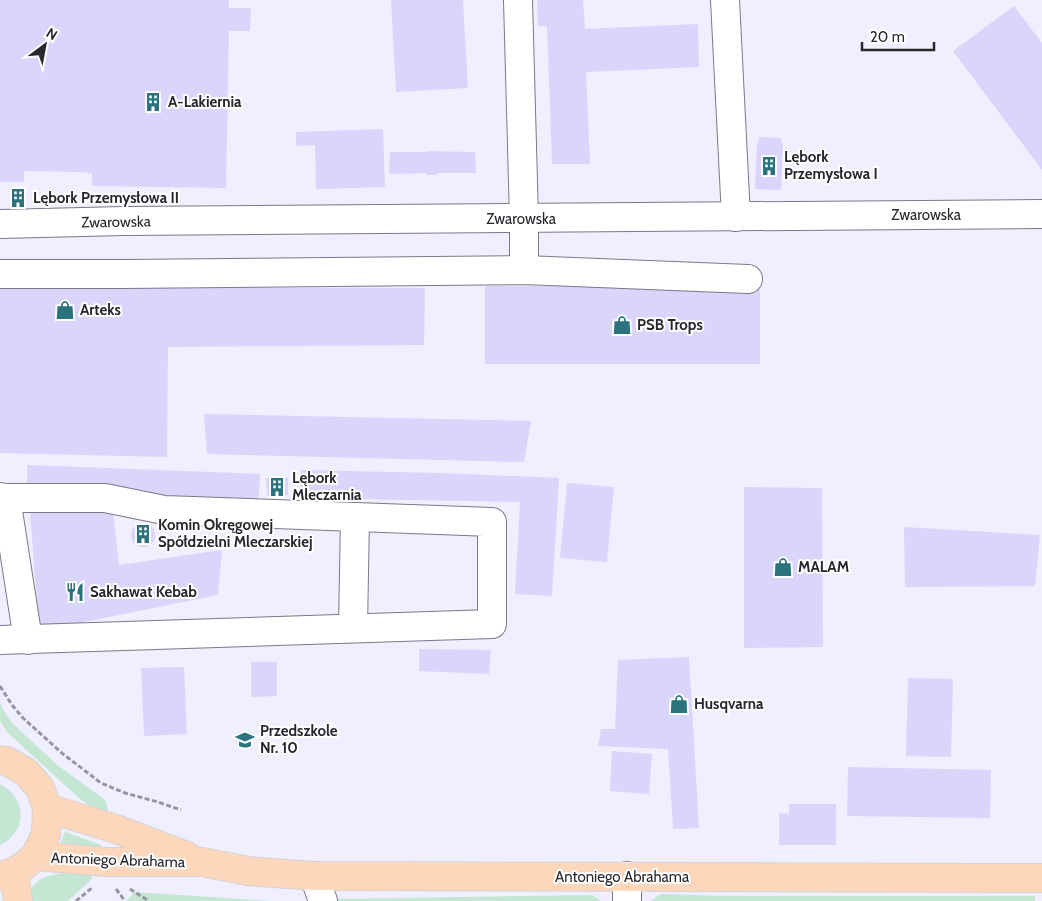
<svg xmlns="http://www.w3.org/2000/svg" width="1042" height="901" font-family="Cabin,sans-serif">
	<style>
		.green { fill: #c4e6d3 }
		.building { fill: #d9d5fb }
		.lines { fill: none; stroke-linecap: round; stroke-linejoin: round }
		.minor-casing { stroke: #7a788a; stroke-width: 30 }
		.major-casing { stroke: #d4d4d5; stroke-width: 30 }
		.path { stroke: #9695a1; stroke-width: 3; stroke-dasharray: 5 2.5; stroke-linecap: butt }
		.minor { stroke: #fff; stroke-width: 28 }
		.major { stroke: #fdd7bc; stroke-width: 28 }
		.labels { text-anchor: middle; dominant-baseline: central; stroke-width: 4; stroke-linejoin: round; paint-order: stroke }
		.poi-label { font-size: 15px; font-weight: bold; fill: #28272e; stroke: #fff; text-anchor: start }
		.street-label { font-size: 15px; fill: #28272e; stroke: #fff }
	</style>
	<rect width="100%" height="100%" fill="#f0efff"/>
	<!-- green -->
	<g class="green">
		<path d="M0,702l3,8 9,13 44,41 49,36 3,9 -1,5 -19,-9 -8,-6 -72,-66 -8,-12z"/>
		<path d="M0,784c27,14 28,48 0,61z"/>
		<path d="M65,831l6,3 30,11 -2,5 -40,-3z"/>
		<path d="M63,873h30l-2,7 -23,21h-40c0,-20 19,-26 35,-28z"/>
		<path d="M135,892l136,9h-145z"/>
		<path d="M661,894l62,2h312v5h-384z"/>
		<path d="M592,895l9,6h-268v-2z"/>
	</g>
	<!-- building -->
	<g class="building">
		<path d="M0,0h229v8h22l-1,23h-21l-3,157 -134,-2v-13l-14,-1 -54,-1v11h-24z"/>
		<path d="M391,0h72l5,88 -72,4z"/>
		<path d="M537,0h46l2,29 113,-5 1,43 -113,5 4,92h-38l-5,-138h-9z"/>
		<path d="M1014,6l28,37v127l-89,-119z"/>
		<path d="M383,129l2,58 -69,2 -1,-44 -19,1v-14z"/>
		<path d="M759,137l23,1 -1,5h2l-2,47 -26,-1 2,-47h2z"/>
		<path d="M426,151l49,1 1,21h-39v2h-11v-2l-37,1 1,-22h36z"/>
		<circle cx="18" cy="198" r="4.5"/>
		<rect x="485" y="286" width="275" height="78"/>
		<path d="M0,287l425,1 -1,57 -256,2 -1,110 -167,-4z"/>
		<path d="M204,414l327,7 -7,41 -317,-8z"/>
		<path d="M27,465l233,9 -2,34 -231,-19z"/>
		<path d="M301,470l139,3 119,5 -7,118 -37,-2 5,-92 -221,-4z"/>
		<path d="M288,477v18l-21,1 -1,-18z"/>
		<path d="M567,483l47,4 -7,75 -47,-4z"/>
		<path d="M744,487l78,1 1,159 -79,1z"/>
		<path d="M113,511l6,54 103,-15 -4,45 -179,36 -9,-119z"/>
		<circle cx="143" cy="535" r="12"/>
		<path d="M904,527l136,8 -5,51 -130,1z"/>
		<path d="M419,649l72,1 -2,24 -70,-3z"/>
		<path d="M689,657l10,171 -26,1 -5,-80 -70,-3 3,-17h14l3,-69z"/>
		<path d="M251,662h26v34l-26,1z"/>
		<path d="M184,667l3,67 -43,2 -3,-68z"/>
		<path d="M908,678l45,1 -2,78 -45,-1z"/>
		<path d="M612,751l40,3 -3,40 -39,-3z"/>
		<path d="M848,767l143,3 -1,48 -143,-2z"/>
		<path d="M789,804h47v41h-57v-32l10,1z"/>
	</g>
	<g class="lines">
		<!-- minor casing -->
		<g class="minor-casing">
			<g id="minor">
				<path d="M518,0l6,219v51"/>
				<path d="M725,0l11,217"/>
				<path d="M0,224l124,-3 918,-7"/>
				<path d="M0,274h123l401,-4 224,9"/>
				<path d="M0,497l6,1h99l59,12 328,12v102l-492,16"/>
				<path d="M6,498l22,142"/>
				<path d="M353,628l2,-111"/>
				<path d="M314,876l9,25"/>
				<path d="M627,876v25"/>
			</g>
		</g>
		<!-- major casing -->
		<g class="major-casing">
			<g id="major">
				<path d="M0,760l7,1 19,11 14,16 7,20 -1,26 -11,22 -10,9 -11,7 -14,4"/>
				<path d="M47,808l69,21 71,27"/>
				<path d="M35,856l72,6h95l46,9 66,5 728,2"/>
				<path d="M14,872l4,29"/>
			</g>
		</g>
		<!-- path -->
		<g class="path">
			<path d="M0,686l12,19 11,13 40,36 38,29 24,10 33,9 23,8"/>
			<path d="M116,889l9,12"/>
			<path d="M130,889l19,12"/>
			<path d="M76,901l17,-14"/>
		</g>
		<!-- minor -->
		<use href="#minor" class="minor"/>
		<!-- major -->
		<use href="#major" class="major"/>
	</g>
	<!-- icons -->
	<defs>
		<g id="building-bare" transform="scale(1.5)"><path d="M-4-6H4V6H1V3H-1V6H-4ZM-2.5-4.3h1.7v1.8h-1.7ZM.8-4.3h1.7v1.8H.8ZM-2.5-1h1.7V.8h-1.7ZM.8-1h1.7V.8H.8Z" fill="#2b737c" stroke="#fff" stroke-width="2.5" paint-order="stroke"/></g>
		<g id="shop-bare" transform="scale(1.5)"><path d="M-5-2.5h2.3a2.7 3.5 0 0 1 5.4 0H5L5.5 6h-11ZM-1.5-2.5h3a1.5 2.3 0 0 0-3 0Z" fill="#2b737c" stroke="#fff" stroke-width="2.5" paint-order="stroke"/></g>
		<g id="restaurant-bare" transform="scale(1.5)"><path d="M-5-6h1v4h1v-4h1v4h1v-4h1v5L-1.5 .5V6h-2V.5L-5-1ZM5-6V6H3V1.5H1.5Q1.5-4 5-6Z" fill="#2b737c" stroke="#fff" stroke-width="2.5" paint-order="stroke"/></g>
		<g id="school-bare" transform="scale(1.5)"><path d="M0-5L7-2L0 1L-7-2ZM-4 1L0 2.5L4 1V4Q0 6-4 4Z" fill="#2b737c" stroke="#fff" stroke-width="2.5" paint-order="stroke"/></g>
	</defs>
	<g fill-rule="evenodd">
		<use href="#building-bare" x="153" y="102"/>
		<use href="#building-bare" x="769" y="166"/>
		<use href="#building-bare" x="18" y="198"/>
		<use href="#shop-bare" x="65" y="310"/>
		<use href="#shop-bare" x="622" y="325"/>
		<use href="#building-bare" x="277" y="487"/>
		<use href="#building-bare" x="143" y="534"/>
		<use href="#shop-bare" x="783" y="567"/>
		<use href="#restaurant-bare" x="75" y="592"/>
		<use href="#shop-bare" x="679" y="704"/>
		<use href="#school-bare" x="245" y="740"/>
	</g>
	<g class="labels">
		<!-- poi labels -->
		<g class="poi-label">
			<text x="168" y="102">A-Lakiernia</text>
			<text x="784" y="157">Lębork<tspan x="784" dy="17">Przemysłowa I</tspan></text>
			<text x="33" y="198">Lębork Przemysłowa II</text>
			<text x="80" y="310">Arteks</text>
			<text x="637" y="325">PSB Trops</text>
			<text x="292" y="478">Lębork<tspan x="292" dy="17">Mleczarnia</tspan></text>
			<text x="158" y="525">Komin Okręgowej<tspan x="158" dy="17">Spółdzielni Mleczarskiej</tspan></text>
			<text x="798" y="567">MALAM</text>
			<text x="90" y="592">Sakhawat Kebab</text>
			<text x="694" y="704">Husqvarna</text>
			<text x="260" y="731">Przedszkole<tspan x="260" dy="17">Nr. 10</tspan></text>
		</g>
		<!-- street labels -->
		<g class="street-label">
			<text x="926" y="215">Zwarowska</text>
			<text x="521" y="219">Zwarowska</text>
			<text transform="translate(116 222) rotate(-1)">Zwarowska</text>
			<text transform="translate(118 860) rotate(2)">Antoniego Abrahama</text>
			<text x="622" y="877">Antoniego Abrahama</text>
		</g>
	</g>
	<!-- north arrow -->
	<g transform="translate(45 45) rotate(32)" stroke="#ffffff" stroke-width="4" paint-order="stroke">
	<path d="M0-4L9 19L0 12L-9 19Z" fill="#28272e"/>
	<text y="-8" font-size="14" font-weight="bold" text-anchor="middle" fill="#28272e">N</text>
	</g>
	<!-- scale -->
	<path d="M862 42v8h72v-8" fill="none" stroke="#28272e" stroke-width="2.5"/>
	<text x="870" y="42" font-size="15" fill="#28272e" stroke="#ffffff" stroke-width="4" paint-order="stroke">20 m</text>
</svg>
